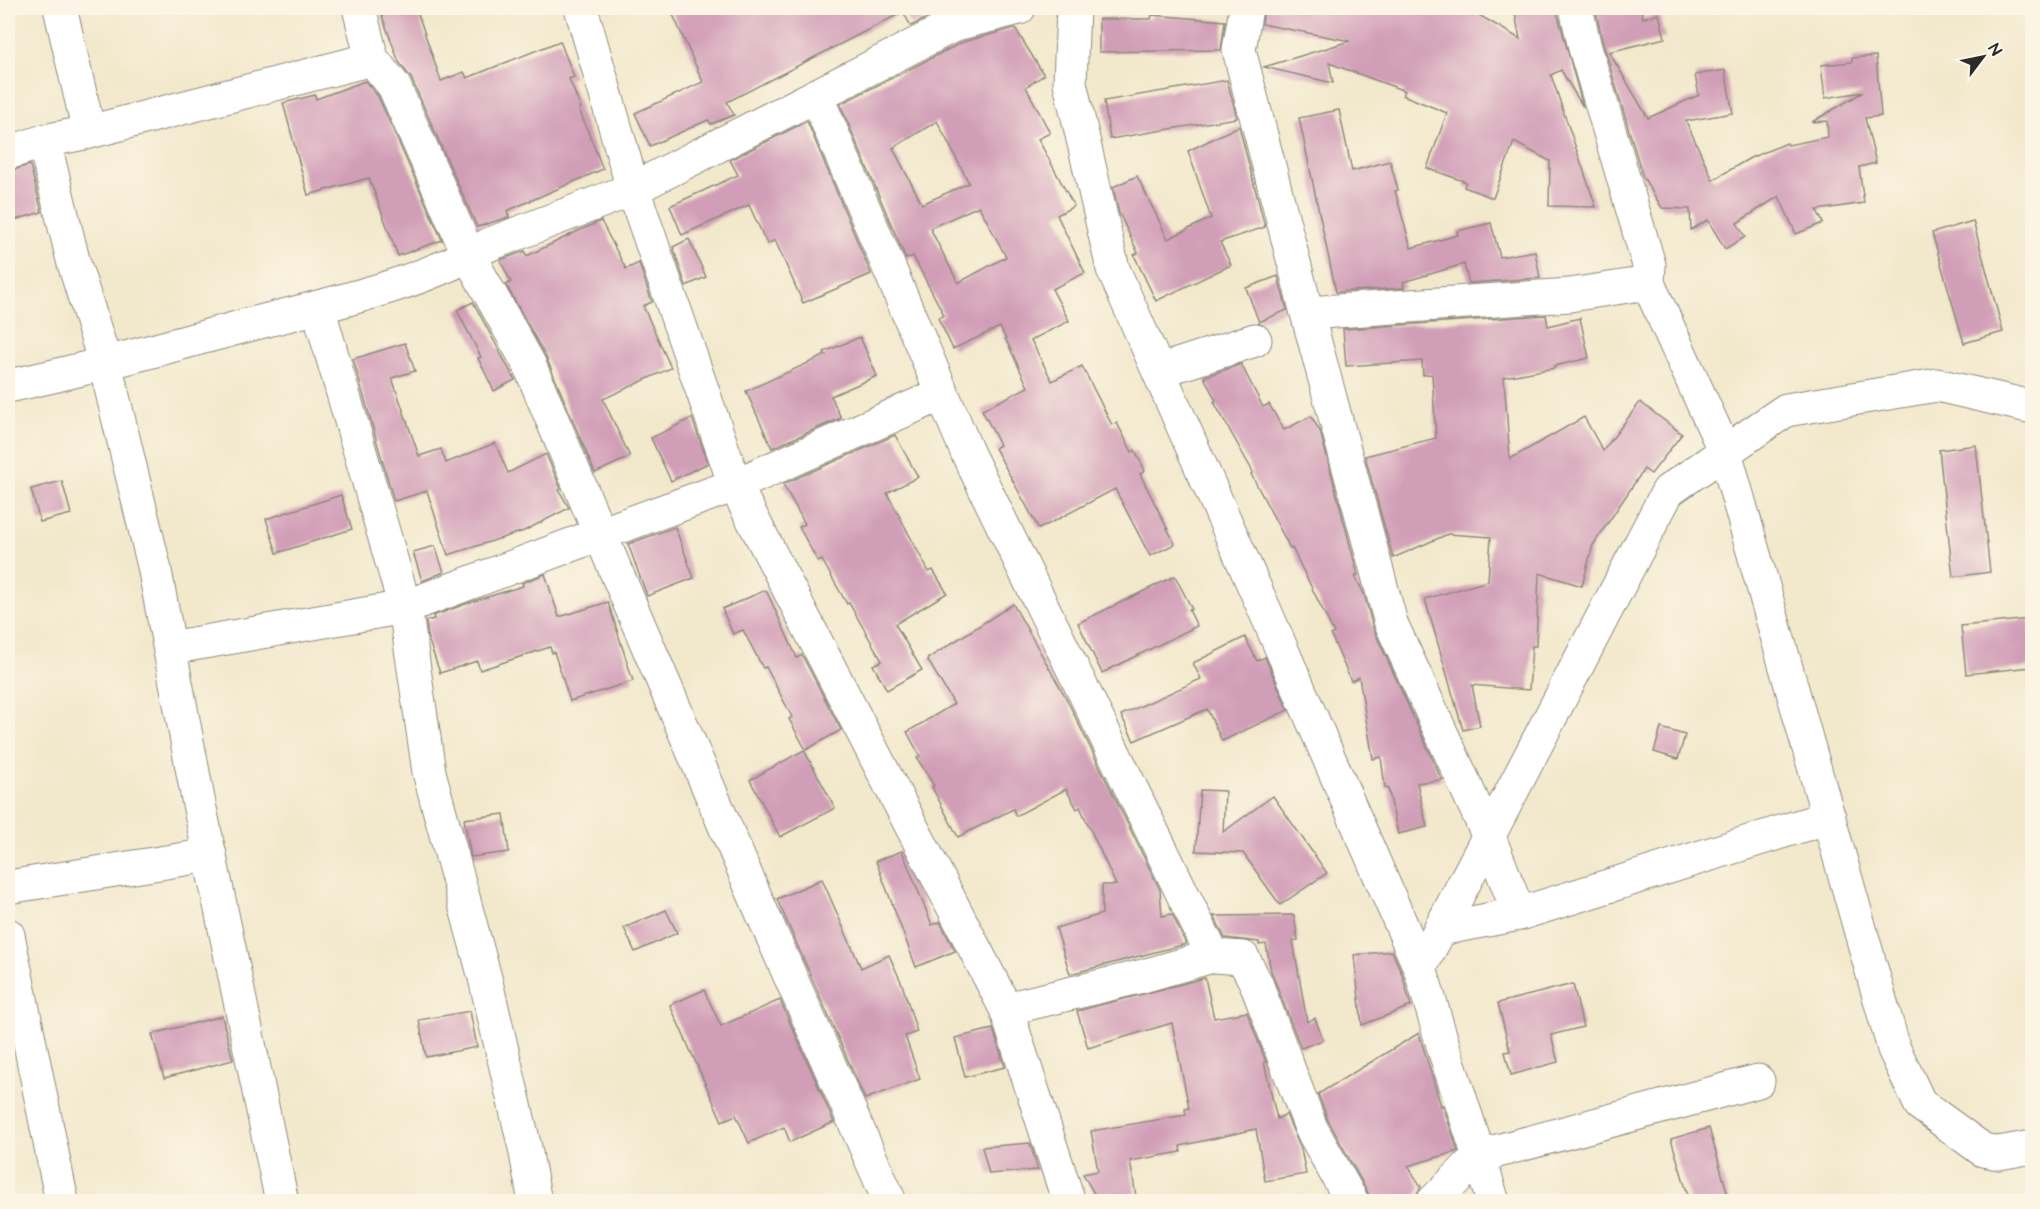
<svg xmlns="http://www.w3.org/2000/svg" width="2040" height="1209" font-family="'Architects Daughter',sans-serif">
	<style>
		.building { fill: #d19eb7; fill-rule: evenodd }
		.lines { fill: none; stroke-linecap: round; stroke-linejoin: round }
		.street-casing { stroke: #8e8a7c; stroke-width: 35 }
		.street { stroke: #fff; stroke-width: 33 }
	</style>
	<rect width="100%" height="100%" fill="#fcf5e5"/>
	<filter id="ink" filterUnits="userSpaceOnUse"><feTurbulence type="fractalNoise" baseFrequency=".0167" numOctaves="2"/><feDisplacementMap in="SourceGraphic" scale="12" xChannelSelector="R" yChannelSelector="G"/><feConvolveMatrix kernelMatrix="1 2 1 2 8 2 1 2 1" color-interpolation-filters="sRGB"/></filter>
	<filter id="wash" filterUnits="userSpaceOnUse"><feTurbulence type="fractalNoise" baseFrequency=".008" numOctaves="4" result="noise"/><feDisplacementMap in="SourceGraphic" scale="24" xChannelSelector="R" yChannelSelector="G"/><feGaussianBlur stdDeviation="1.35" result="paint"/><feColorMatrix in="noise" values="0 0 0 0 0 0 0 0 0 0 0 0 0 0 0 0 0 1.4 0 .05"/><feComposite in="paint" operator="in"/></filter>
	<g filter="url(#wash)">
		<rect width="100%" height="100%" fill="#f2e8cc"/>
		<g id="blocks">
			<!-- building -->
			<g class="building">
				<path d="M379,8h37l25,73 23,-9 3,6 93,-37 14,36 -5,2 12,29 -2,1 24,60 -96,42 2,6 -32,10 -66,-149 -12,-16z"/>
				<path d="M670,8h277l-36,18 -8,-14 -176,90 7,13 -23,9 -3,-4 -58,26 -15,-33 68,-31z"/>
				<path d="M1264,8h203l53,31 -6,-31h42l27,99 -22,-37 -10,5 45,132 -47,-1 1,-45 -36,-19 -21,56 -29,-11 2,-5 -39,-14 20,-55 -44,-18 2,-4 -76,-28 4,20 -69,-16 86,-26 -88,-17z"/>
				<path d="M1595,8h46l2,10 16,-4 6,24 -56,14 39,66 51,-23 -4,-20 30,-5 8,43 -47,8 27,59 37,-22 37,-15 1,2 40,-8 -1,-16 -15,1 51,-30 -38,6 -4,-33 31,-3v-4l24,-2 5,60 -16,2 11,45 -17,4 5,36 -47,7 6,13 -27,11 -17,-38 -42,27 8,14 -20,12 -17,-29 -17,10 -1,-21 -28,-1 -19,-31 -40,-134z"/>
				<path d="M1152,15l73,6 -4,29 -122,2v-33h52z"/>
				<path d="M1015,28l29,47 -18,12 24,46 -12,6 36,67 -17,9 28,58 -33,16 17,32 -38,19 21,41 30,-15 30,59 5,-2 15,29 3,-2 10,21 -5,3 35,70 -25,12 -35,-67 -76,40 -44,-81 5,-3 -18,-35 46,-23 -28,-60 -47,22 -15,-31 6,-3 -31,-59 -7,3 -66,-155 123,-62zM937,121l32,62 -47,21 -29,-56zM979,206l27,51 -48,26 -28,-55z"/>
				<path d="M1227,80l10,38 -127,21 -6,-38z"/>
				<path d="M365,81l13,15 64,144 -44,16 -29,-78 -61,17 -25,-92 32,-8 1,4z"/>
				<path d="M1339,110l13,61 38,-10 8,29 -3,1 16,57 47,-13 -1,-4 34,-8 9,34 35,-6 5,27 -71,5 -5,-19 -61,18 1,6 -68,4 -37,-174z"/>
				<path d="M807,121l64,153 -68,29 -28,-63 -8,4 -18,-39 -67,30 -12,-29 68,-31 -8,-15z"/>
				<path d="M1239,126l26,101 -45,15 11,23 -75,36 -22,-46 4,-2 -19,-40 -6,-26 24,-11 31,63 43,-21 -23,-67z"/>
				<path d="M30,165l12,47 -34,10v-51z"/>
				<path d="M601,221l25,48 13,-6 13,39 -9,4 28,62 -68,31 27,58 -35,16 -49,-116 -40,-72 5,-3 -11,-22 25,-9 2,5 53,-26z"/>
				<path d="M1973,221l30,111 -39,11 -32,-110z"/>
				<path d="M689,239l17,38 -20,9 -13,-39z"/>
				<path d="M1278,276l9,34 -28,12 -13,-34z"/>
				<path d="M473,302l42,78 -21,11 -16,-33 3,-1 -24,-47z"/>
				<path d="M1546,315l2,11 32,-8 9,40 -35,8 1,2 -51,9 6,82 74,-42 19,34 37,-49 42,32 -31,40 -7,-5 -51,76 -11,41 -43,-13 -3,73h-4l-3,44 -57,-5 8,41 -17,4 -38,-131 63,-18 3,-44 -43,-3 -55,24 -28,-102 71,-18 -4,-64 -9,1 -1,-14 -76,5 -3,-37z"/>
				<path d="M860,337l17,39 -46,20 10,22 -69,30 -26,-57 80,-36 -2,-3z"/>
				<path d="M405,343l10,28 -23,7 27,78 22,-7 5,14 49,-20 13,30 38,-19 15,35 -2,1 10,18 -45,23 -76,24 -21,-64 -33,10 -41,-142z"/>
				<path d="M1241,364l22,43 6,-3 15,26 27,-14 9,15 38,144 -3,1 9,18 9,34 69,152 -25,3 10,44 -29,7 -10,-46h-3l-4,-31 -8,2 -14,-82 -8,4 -20,-46 3,-2 -42,-85h-2l-39,-74 2,-2 -39,-70 2,-1 -12,-24z"/>
				<path d="M692,418l16,45 -37,18 -20,-43z"/>
				<path d="M895,435l23,42 -31,16 42,79 4,-2 14,23 -52,31 27,46 -35,20 -14,-25 9,-4 -33,-58 -2,1 -25,-44 -4,2 -19,-35 6,-3 -22,-40z"/>
				<path d="M1976,445l14,127 -37,5 -14,-127z"/>
				<path d="M62,481l9,33 -31,8 -9,-33z"/>
				<path d="M341,495l11,34 -75,24 -11,-34z"/>
				<path d="M675,527l19,51 -47,18 -19,-52z"/>
				<path d="M435,546l9,26 -22,9 -9,-29z"/>
				<path d="M545,574l14,43 49,-15 25,79 -63,20 -16,-49 -2,1 -2,-6 -70,23 -3,-9 -37,12 -12,-35 -2,-17 8,-2 -1,-3 38,-14 52,-16 -1,-3z"/>
				<path d="M1175,576l17,33 -3,1 8,16 -95,47 -24,-50z"/>
				<path d="M766,590l31,68 5,-3 39,75 -35,20 -17,-31 3,-2 -26,-50 -3,1 -20,-38 -10,4 -11,-25z"/>
				<path d="M1013,604l52,92 95,194 2,26 10,-2 14,30 -116,30 -14,-46 46,-14v-29h14l-36,-78 -3,2 -11,-20 -50,27 -3,-7 -55,28 -26,-50 2,-1 -17,-28 3,-2 -13,-24 47,-28 -27,-45z"/>
				<path d="M2030,619l2,48 -66,7 -5,-48z"/>
				<path d="M1245,637l12,24 8,-4 23,53 -66,31 -15,-32 -73,32 -13,-26 80,-36 -8,-16z"/>
				<path d="M1661,728l24,7 -7,24 -24,-7z"/>
				<path d="M804,750l31,58 -55,29 -30,-57z"/>
				<path d="M1200,790l25,1 -2,41 50,-36 54,77 -47,32 -37,-52 -47,-2z"/>
				<path d="M504,814l5,38 -38,5 -7,-38z"/>
				<path d="M902,851l30,74 8,-3 15,29 -39,16 -40,-106z"/>
				<path d="M822,879l39,89 28,-13 13,29 15,48 -12,4 15,43 -55,20 -88,-200z"/>
				<path d="M666,910l11,23 -42,19 -11,-24z"/>
				<path d="M1294,915l4,25 -5,1 14,81 8,-4 8,22 -22,8 -30,-77 -5,-27 -7,1v-3l-34,-4 -11,-22z"/>
				<path d="M1392,951l10,23 9,32 -49,19 -8,-70z"/>
				<path d="M1205,978l9,40 33,-6 19,50h-2l13,57 9,-5 15,35 5,25 -41,7 -9,-52 -76,17 1,6 -51,9 7,41h-38l-16,-28 15,-3 -7,-40 95,-16 -1,-6 4,-1 -17,-85 -84,25 -11,-37z"/>
				<path d="M1573,984l10,43 -32,8 7,27 -47,13 -6,-23 5,-1 -12,-48z"/>
				<path d="M704,990l17,36 59,-26 54,122 -44,20 -6,-15 -35,16 -13,-28 -14,6 -52,-116z"/>
				<path d="M470,1011l7,36 -51,10 -7,-37z"/>
				<path d="M222,1016l11,44 -69,18 -12,-44z"/>
				<path d="M993,1029l12,38 -40,10 -10,-39z"/>
				<path d="M1419,1033l22,73 2,-1 15,46 -50,15 13,21 -6,10v5h-44l-3,-9 -40,-73 -10,-26z"/>
				<path d="M1709,1128l21,74h-40l-19,-63z"/>
				<path d="M1030,1143l8,27 -49,4 -7,-27z"/>
			</g>
		</g>
	</g>
	<g filter="url(#ink)">
		<use href="#blocks" fill-opacity="0" stroke="#8e8a7c" stroke-width="1.5"/>
		<g class="lines">
			<!-- street casing -->
			<g class="street-casing">
				<g id="street">
					<path d="M60,8l29,124 -45,9 29,119 32,103 49,203 44,233 84,403"/>
					<path d="M359,8l13,51 22,27 75,170 60,108 71,170 135,-49 207,-91"/>
					<path d="M581,8l52,181 323,-165 63,-16"/>
					<path d="M1073,8l-3,75 43,186 153,344 154,355 25,84 34,104 -46,46"/>
					<path d="M1246,8l-7,42 68,263 84,310 98,214 30,77"/>
					<path d="M1576,8l9,40 64,217 -1,18 77,169 169,597 26,55 63,46 16,3 33,-6"/>
					<path d="M816,95l151,357 246,504"/>
					<path d="M89,132l283,-73"/>
					<path d="M8,153l36,-12"/>
					<path d="M318,307l87,300 195,-73 163,381 127,287"/>
					<path d="M1307,313l263,-18 78,-12"/>
					<path d="M1159,371l96,-31"/>
					<path d="M8,386c82,-17 162,-40 244,-62 80,-21 165,-38 238,-80l143,-55 102,296 271,524 63,193"/>
					<path d="M170,648l235,-41 24,165 56,206 40,170 10,54"/>
					<path d="M8,887l202,-32"/>
					<path d="M1440,929l79,-15 310,-97"/>
					<path d="M8,935l54,267"/>
					<path d="M1420,968l248,-477 118,-81 151,-25 95,22"/>
					<path d="M1006,1009l137,-33 70,-20 30,2 13,25 55,145 41,74"/>
					<path d="M1493,1202l-14,-46 279,-75"/>
				</g>
			</g>
			<!-- street -->
			<use href="#street" class="street"/>
		</g>
	</g>
	<!-- margin -->
	<rect width="2040" height="1209" fill="none" stroke="#fcf5e5" stroke-width="30"/>
	<!-- north arrow -->
	<g transform="translate(1983 57) rotate(58)" stroke="#fcf5e5" stroke-width="4.5" paint-order="stroke">
	<path d="M0-4.5L10 22L0 15L-10 22Z" fill="#2b2b2b"/>
	<text y="-9" font-size="16" font-weight="bold" text-anchor="middle" fill="#2b2b2b">N</text>
	</g>
</svg>
